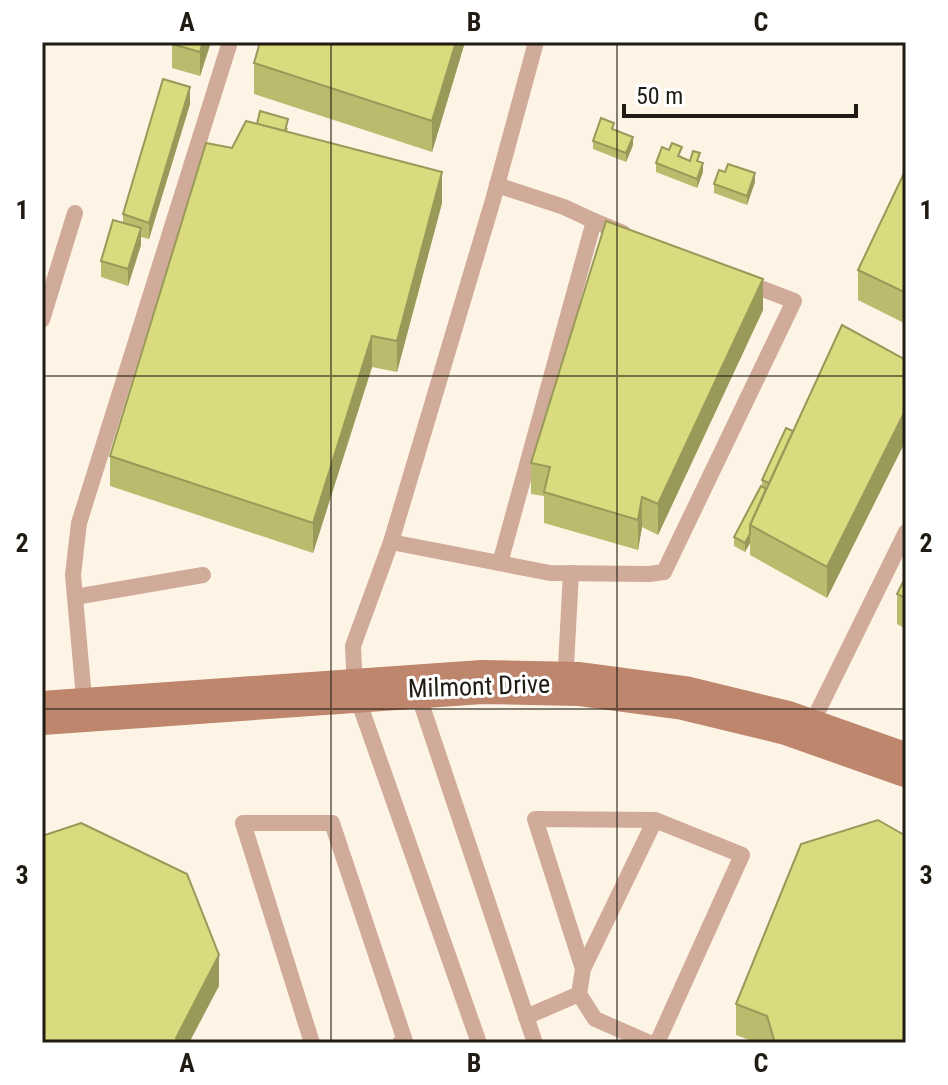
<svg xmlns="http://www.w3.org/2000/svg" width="948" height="1085" font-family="'Roboto Condensed',sans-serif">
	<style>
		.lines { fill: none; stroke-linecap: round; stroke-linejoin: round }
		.lane { stroke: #d1ab9a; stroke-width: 16 }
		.secondary { stroke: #be866d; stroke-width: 44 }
		.wall { fill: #bbbb6d }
		.shaded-wall { fill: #999959 }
		.building { fill: #dada7f; stroke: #999959; stroke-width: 2 }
		.grid { fill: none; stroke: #201b13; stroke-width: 2; stroke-opacity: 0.55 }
		.labels { text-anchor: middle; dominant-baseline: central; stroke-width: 6; stroke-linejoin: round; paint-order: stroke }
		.street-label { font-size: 26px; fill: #201b13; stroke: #fff }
		.neatline { fill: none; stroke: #201b13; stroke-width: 3 }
		.grid-label { font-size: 26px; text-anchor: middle; font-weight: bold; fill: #201b13 }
	</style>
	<rect width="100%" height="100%" fill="#fdf4e6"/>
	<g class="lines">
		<!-- lane -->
		<g class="lane">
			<path d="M536,42l-43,158 -102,342 159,31 99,1 15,-2 130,-271 -49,-19"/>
			<path d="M497,185l67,22 30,14"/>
			<path d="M42,320l33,-107"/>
			<path d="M391,542l-38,104 2,45 124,352"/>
			<path d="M500,563l94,-342 29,12"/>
			<path d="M75,597l128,-22"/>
			<path d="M565,684l6,-111"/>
			<path d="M416,688l119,355"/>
			<path d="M85,709l-12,-134 6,-52 151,-481"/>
			<path d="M809,729l97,-197"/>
			<path d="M583,969l72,-149"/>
			<path d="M526,1017l53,-23"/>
			<path d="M312,1043l-69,-220h89l73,218 -5,2"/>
			<path d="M650,1043l-55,-24 -16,-25 4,-25 -48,-150 120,1 87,35 -85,188"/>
		</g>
		<!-- secondary -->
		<path class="secondary" d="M42,713l440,-31 97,2 105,14 103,25 119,42"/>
	</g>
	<!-- wall -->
	<g class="wall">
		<path d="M211,42l-11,34 -28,-8v-24z"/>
		<path d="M260,42h205l-33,110 -178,-58v-31z"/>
		<path d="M190,104l-41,135 -8,-2v8l-13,41 -27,-9v-16l22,-38v-9z"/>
		<path d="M257,124l31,4 -1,4 155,71 -45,169 -25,-5 -59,186 -203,-67v-30l122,-308z"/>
		<path d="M614,130l19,15 -7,17 -33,-13v-8z"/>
		<path d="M682,155l-1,2 9,4 10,1 3,10 -6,16 -41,-16v-9z"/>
		<path d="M906,169v155l-48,-24v-30z"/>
		<path d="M725,172l30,10 -8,23 -33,-12v-9z"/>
		<path d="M763,310l-105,225 -16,-8 -4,23 -94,-27v-27l-13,-2v-31z"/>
		<path d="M906,360v80l-79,158 -77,-43v-12l-5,9 -11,-6v-9l28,-50v-7l31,-49z"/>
		<path d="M906,576v53l-9,-5v-30z"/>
		<path d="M736,1004l170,39h-149l-21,-8z"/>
	</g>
	<!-- shaded-wall -->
	<g class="shaded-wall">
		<path d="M203,42h8l-11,34v-24z"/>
		<path d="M456,42h9l-33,110v-31z"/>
		<path d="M190,87v17l-41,135v-16z"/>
		<path d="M633,137v8l-7,17v-9z"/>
		<path d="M703,163v9l-6,16v-9z"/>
		<path d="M442,172v31l-45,169v-31z"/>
		<path d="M755,173v9l-8,23v-9z"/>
		<path d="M141,228v17l-13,41v-17z"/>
		<path d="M763,279v31l-105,225v-31z"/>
		<path d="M372,336v31l-59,186v-30z"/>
		<path d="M906,409v31l-79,158v-31z"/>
		<path d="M642,497v30l-4,23v-30z"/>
		<path d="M750,534v9l-5,9v-9z"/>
		<path d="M219,955v31l-30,57h-13v-5z"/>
	</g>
	<!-- building -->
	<g class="building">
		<path d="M173,42h30l-3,10 -28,-8z"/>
		<path d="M260,42h196l-24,79 -178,-58z"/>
		<path d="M163,79l27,8 -41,136 -26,-9z"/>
		<path d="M260,111l28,8 -3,12 -28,-7z"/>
		<path d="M601,118l13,5 -2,6 21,8 -7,16 -33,-12z"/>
		<path d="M246,121l196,51 -45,169 -25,-5 -59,187 -203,-67 96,-313 26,5z"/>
		<path d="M672,143l10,4 -4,9 12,5 3,-10 7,2 -3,8 6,2 -6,16 -41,-16 6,-16 7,3z"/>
		<path d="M728,164l27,9 -8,23 -33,-12 5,-14 6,2z"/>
		<path d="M906,169v124l-48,-23z"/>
		<path d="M113,220l28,8 -13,41 -27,-8z"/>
		<path d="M606,221l157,58 -105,225 -16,-7 -4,23 -94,-28 6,-25 -19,-4z"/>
		<path d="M842,325l64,35v49l-79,158 -77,-42z"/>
		<path d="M786,428l7,3 -24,52 -7,-3z"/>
		<path d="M761,486l5,3 -16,36v9l-5,9 -11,-6z"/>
		<path d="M906,576v22l-9,-4z"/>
		<path d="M878,820l28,16v207h-131l-8,-27 -31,-12 65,-160z"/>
		<path d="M81,823l106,51 32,81 -43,83 2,5h-136v-207z"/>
	</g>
	<!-- grid -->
	<path class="grid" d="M331,42v1001M617,42v1001M42,376h864M42,709h864"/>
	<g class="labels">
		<!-- street labels -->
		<g class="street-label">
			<text transform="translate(479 686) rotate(-2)">Milmont Drive</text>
		</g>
	</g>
	<!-- border -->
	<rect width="948" height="1085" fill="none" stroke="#ffffff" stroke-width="88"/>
	<!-- scale -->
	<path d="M624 104v12h232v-12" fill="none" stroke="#201b13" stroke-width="4"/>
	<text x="636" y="104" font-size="24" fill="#201b13" stroke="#ffffff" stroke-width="6" paint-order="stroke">50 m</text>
	<rect x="44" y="44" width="860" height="997" class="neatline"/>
	<g class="grid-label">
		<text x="187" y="31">A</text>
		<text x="474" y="31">B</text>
		<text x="761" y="31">C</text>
		<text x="22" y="219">1</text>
		<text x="926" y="219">1</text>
		<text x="22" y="552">2</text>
		<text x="926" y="552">2</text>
		<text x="22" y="884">3</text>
		<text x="926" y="884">3</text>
		<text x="187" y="1072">A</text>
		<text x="474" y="1072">B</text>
		<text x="761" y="1072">C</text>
	</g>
</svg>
